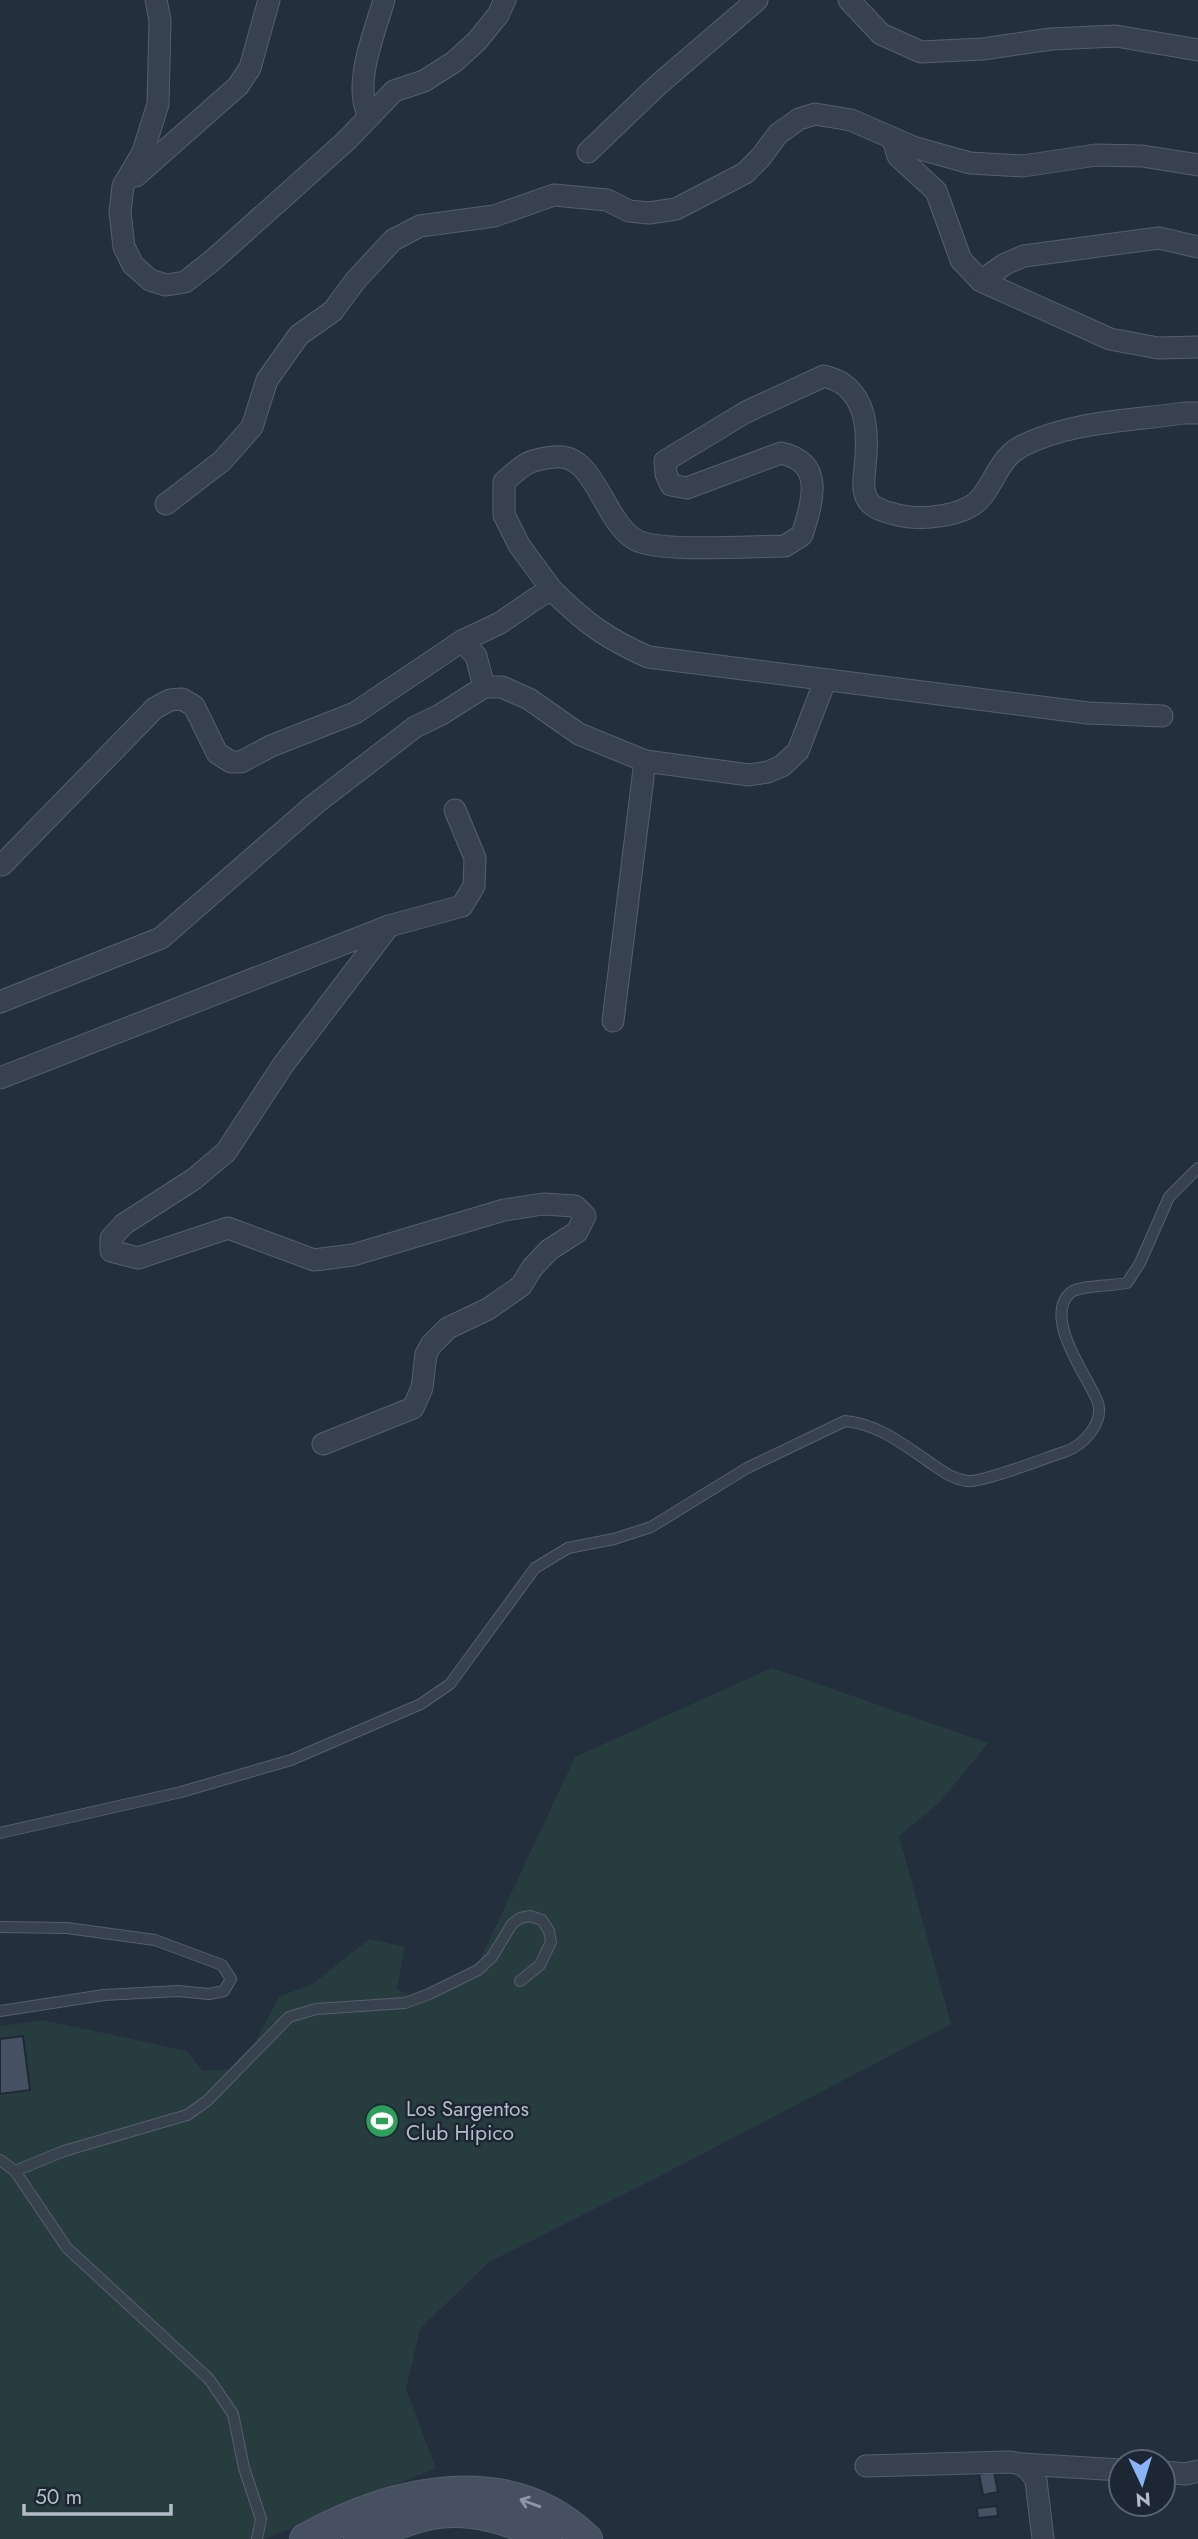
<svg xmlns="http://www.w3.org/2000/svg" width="1198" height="2539" font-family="Jost,sans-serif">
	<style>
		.green { fill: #263c3f }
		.building { fill: #455162; stroke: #1f2835; stroke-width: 2 }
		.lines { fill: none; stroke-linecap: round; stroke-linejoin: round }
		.lane-casing { stroke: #565f6c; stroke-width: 12 }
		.street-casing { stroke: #565f6c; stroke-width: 23 }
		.secondary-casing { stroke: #565f6c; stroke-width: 32 }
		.lane { stroke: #38414e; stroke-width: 10 }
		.street { stroke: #38414e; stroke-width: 21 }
		.secondary { stroke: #465061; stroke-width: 30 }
		.oneway { stroke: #8e96a5 }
		.labels { text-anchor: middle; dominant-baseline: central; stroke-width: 5; stroke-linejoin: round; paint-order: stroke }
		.poi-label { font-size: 21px; fill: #b4bcc9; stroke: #1d2633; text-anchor: start }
	</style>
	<rect width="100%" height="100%" fill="#242f3e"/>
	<!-- green -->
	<path class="green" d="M772,1668l216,75 -48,59 -41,34 52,188 -283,148 -179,90 -69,67 -14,60 30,79 -171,71h-265v-513l43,-6 144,31 16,20 27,-2 25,-27 24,-45 35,-14 55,-44 36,8 -8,42 16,8 65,-33 97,-207z"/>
	<!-- building -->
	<g class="building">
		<path d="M23,2036l7,54 -30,4v-55z"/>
		<path d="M994,2472l4,20 -15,3 -4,-21z"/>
		<path d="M997,2506l1,10 -20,2 -1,-10z"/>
	</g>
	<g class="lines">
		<!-- lane casing -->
		<g class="lane-casing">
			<g id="lane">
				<path d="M0,1833l181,-41 110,-32 130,-56 29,-20 85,-116 33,-20 46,-9 37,-12 96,-59 98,-47c33,3 58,23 84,41 12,8 23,17 38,19 15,2 78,-23 97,-29 19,-6 42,-30 33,-52 -10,-24 -54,-82 -27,-107 9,-8 43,-7 57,-10l13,-20 29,-66 29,-29"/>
				<path d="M0,1927l67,1 88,12 67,25 9,14 -7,12 -15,3 -31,-3 -74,4 -104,16"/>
				<path d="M0,2160l15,11 52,77 142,131 24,35 11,54 17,51 -4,20"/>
				<path d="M15,2171l49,-20 123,-36 20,-14 82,-84 27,-8 89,-6 24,-9 49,-24 14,-13 20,-33 8,-6 10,-2 12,4 7,11 2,11 -11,23 -20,16"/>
			</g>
		</g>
		<!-- street casing -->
		<g class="street-casing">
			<g id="street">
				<path d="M156,0l4,20 -2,84 -15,48 -20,34 -3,26 4,35 9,18 17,15 16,5 19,-3 28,-22 133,-119 48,-50 30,-10 30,-19 23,-21 21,-26 7,-15"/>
				<path d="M849,0l32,34 40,18 62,-3 68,-10 65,-3 82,14"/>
				<path d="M369,116c-17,-31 6,-84 15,-116"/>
				<path d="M893,139l5,17 38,35 25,69 20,21 129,58 48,9 40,-1"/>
				<path d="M588,152l71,-68 98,-84"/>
				<path d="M136,176l102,-90 12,-18 19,-68"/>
				<path d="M981,281l24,-17 19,-8 135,-18 39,9"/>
				<path d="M166,504l56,-43 30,-34 15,-47 32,-45 34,-24 22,-30 38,-41 27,-14 74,-10 60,-21 53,5 22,11 20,2 27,-4 69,-36 16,-16 17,-23 21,-15 16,-5 36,6 62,27 57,16 53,3 73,-11 46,1 56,9"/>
				<path d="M552,590l-33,-45 -15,-30v-33c20,-18 23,-22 50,-25 41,-6 49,65 82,83 24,13 117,6 149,6l17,-11c10,-33 24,-72 -21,-82l-94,35 -16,-3 -5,-11 -1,-13 81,-49 78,-36c6,2 14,4 19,8 26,19 25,55 22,83 -1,12 -4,26 5,36 5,6 17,9 24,11 24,7 73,4 89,-19 14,-19 18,-38 39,-49 49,-25 109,-25 162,-33h14"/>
				<path d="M462,641l14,15 8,31"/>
				<path d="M2,865l153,-157 15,-8 12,-1 12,7 23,47 14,9h10l30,-16 84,-33 107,-72 38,-18 38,-26 14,-7c33,33 54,48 96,67l440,56 74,3"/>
				<path d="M389,926l73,-20 12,-20 1,-28 -20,-48"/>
				<path d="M0,1002l161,-64 154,-134 100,-77 25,-12 44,-28h18l27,12 50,35 66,27 104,14 19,-3 14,-6 16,-15 27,-70"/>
				<path d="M613,1021l32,-260"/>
				<path d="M0,1078l389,-152 -106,139 -57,87 -32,27 -70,45 -13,14v13l27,7 90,-30 86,32 39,-5 151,-45 39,-6 32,2 10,10 -8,16 -28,18 -17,18 -11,18 -33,23 -40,19 -17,17 -5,9 -4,34 -9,20 -90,36"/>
				<path d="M1022,2464l99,6"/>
				<path d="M866,2466l141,-4c14,0 23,6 29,19l7,58"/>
				<path d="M1163,2472l23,2 12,-3"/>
			</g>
		</g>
		<!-- secondary casing -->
		<g class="secondary-casing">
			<g id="secondary">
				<path d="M305,2539c86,-48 202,-77 282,0"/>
				<path d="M359,2539c23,-9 47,-20 72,-25 39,-7 82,5 115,25"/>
			</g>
		</g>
		<!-- lane -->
		<use href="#lane" class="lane"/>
		<!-- street -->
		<use href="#street" class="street"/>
		<!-- secondary -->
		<use href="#secondary" class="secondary"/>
	</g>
	<!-- one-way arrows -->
	<defs><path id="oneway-shaft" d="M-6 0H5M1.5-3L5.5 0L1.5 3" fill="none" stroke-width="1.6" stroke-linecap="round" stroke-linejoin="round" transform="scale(1.75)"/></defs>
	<use class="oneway" href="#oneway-shaft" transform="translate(530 2503) rotate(-160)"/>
	<!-- icons -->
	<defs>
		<g id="stadium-disc" transform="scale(1.75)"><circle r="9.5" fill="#2e9e5b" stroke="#1d2633"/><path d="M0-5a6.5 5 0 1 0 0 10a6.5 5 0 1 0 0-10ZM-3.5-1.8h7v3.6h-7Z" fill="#fff"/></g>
	</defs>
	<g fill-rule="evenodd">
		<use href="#stadium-disc" x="382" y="2121"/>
	</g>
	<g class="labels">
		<!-- poi labels -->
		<g class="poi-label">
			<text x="406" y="2109">Los Sargentos<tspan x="406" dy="24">Club Hípico</tspan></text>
		</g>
	</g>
	<!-- north arrow -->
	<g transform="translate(1142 2483) rotate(176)"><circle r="33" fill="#1d2633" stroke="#59626f" stroke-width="2"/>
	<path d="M0-5L12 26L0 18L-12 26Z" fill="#8ab4f8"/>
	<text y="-10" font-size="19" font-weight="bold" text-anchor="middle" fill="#b4bcc9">N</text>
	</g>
	<!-- scale -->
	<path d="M24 2504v10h147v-10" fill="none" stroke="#b4bcc9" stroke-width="3.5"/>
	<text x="35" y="2504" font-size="21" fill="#b4bcc9" stroke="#1d2633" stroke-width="5" paint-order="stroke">50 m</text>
</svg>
